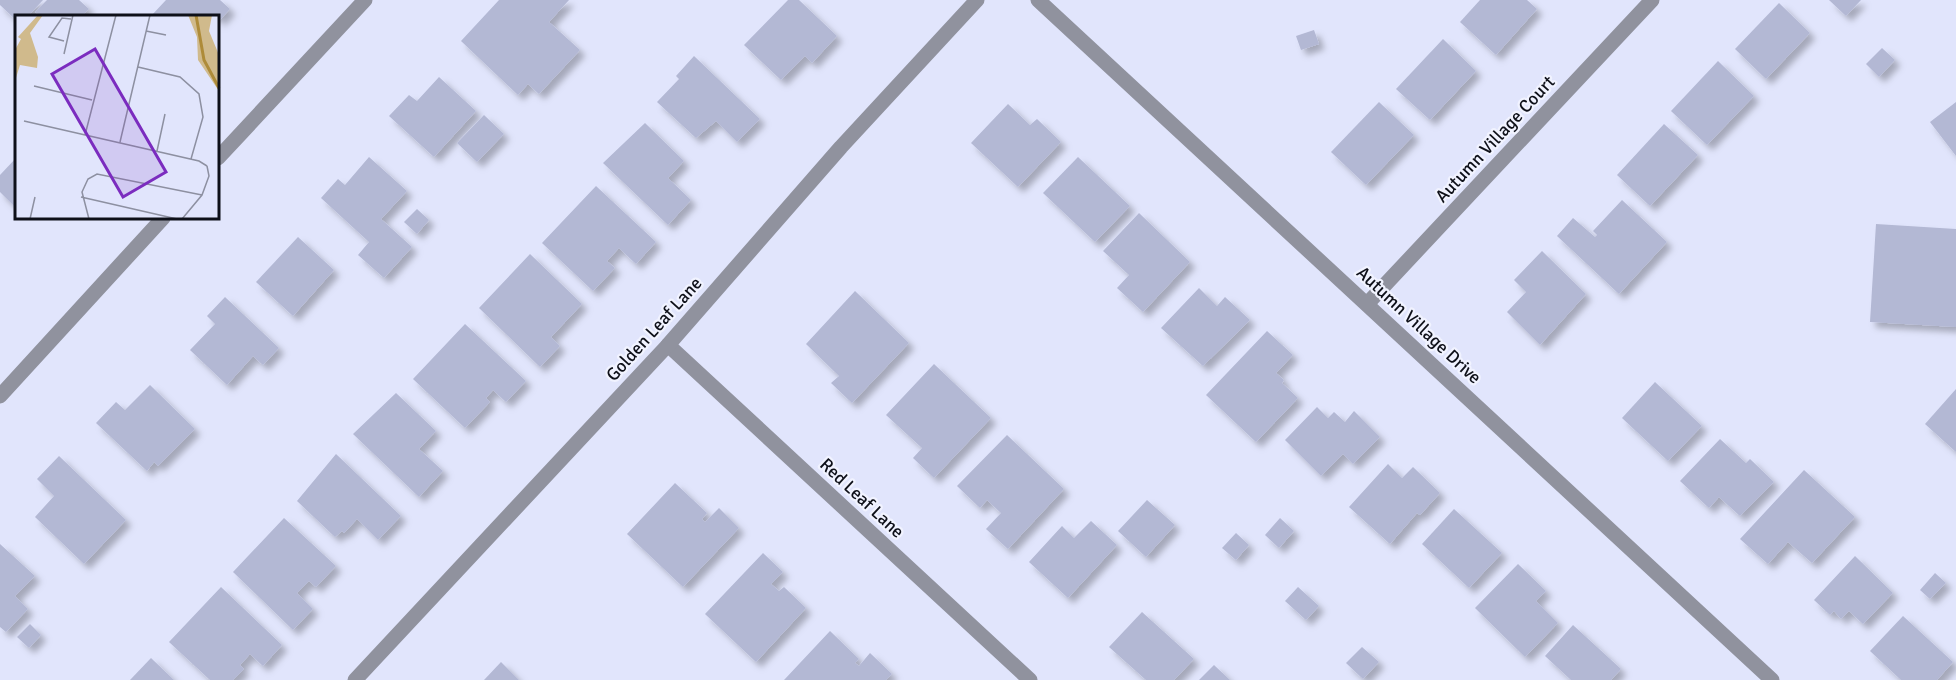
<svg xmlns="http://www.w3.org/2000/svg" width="1956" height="680" font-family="Signika,sans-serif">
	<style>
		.building { fill: #b3b8d4; filter: url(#shadow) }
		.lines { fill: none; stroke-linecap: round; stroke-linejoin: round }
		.street { stroke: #90929e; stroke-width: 15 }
		.labels { text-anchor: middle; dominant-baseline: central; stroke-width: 4.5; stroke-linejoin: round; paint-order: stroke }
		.street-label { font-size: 18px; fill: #0e1019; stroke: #f1f3ff }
		.inset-river { fill: none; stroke: #ae8b39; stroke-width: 3 }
		.inset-road { fill: none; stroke: #8d90a1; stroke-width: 1.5 }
		.view { fill: #7b2cbf; fill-opacity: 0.15; stroke: #7b2cbf; stroke-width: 3 }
		.inset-edge { fill: none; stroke: #0e1019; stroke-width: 3 }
	</style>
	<defs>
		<filter id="shadow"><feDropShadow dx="5.5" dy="5.5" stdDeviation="3" flood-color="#0004"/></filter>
	</defs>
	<rect width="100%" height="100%" fill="#e1e5fc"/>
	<!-- building -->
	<g class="building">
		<path d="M0,0h43l-15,16h-12v4l-16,-15z"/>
		<path d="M47,0h32l10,9 -7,7h-41l-6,-4z"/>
		<path d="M166,0h54l10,9 -12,13v-6h-67z"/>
		<path d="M499,0h70l-20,22 31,28 -41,44 -11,-10 -10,11 -57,-54z"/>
		<path d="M788,0h11l38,36 -25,27 -7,-7 -24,24 -37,-35z"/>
		<path d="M1480,0h47l10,9 -41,46 -36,-33z"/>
		<path d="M1829,0h32l-15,16z"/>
		<path d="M1779,3l31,30 -44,46 -31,-30z"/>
		<path d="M1314,30l5,14 -18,6 -5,-14z"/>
		<path d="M1443,39l33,32 -46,49 -34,-31z"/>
		<path d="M1882,48l13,12 -16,17 -13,-13z"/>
		<path d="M694,56l66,63 -23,23 -21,-21 -20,17 -39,-36 22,-23 -3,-3z"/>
		<path d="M1718,61l36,35 -47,49 -36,-34z"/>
		<path d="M439,77l37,34 -42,46 -45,-41 20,-21 8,6z"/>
		<path d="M1379,102l35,33 -48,50 -35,-33z"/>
		<path d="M1956,102v54l-26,-34z"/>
		<path d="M1008,104l22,21 7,-6 24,23 -43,45 -47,-44z"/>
		<path d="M484,115l20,19 -27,28 -20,-19z"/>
		<path d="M645,123l39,38 -16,17 23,22 -23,25 -65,-62z"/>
		<path d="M1664,124l34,31 -48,51 -33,-31z"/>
		<path d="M369,157l38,34 -26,28 31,28 -28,31 -26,-23 11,-13 -48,-44 17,-19 7,6z"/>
		<path d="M1078,157l52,49 -35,36 -52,-49z"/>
		<path d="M16,158v50l-16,-16v-17z"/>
		<path d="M596,186l60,56 -20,22 -17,-16 -12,13 8,7 -22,23 -51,-48z"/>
		<path d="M1622,200l45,42 -48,52 -62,-58 16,-18 22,19 2,-2 -4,-4z"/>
		<path d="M417,209l12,11 -12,14 -13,-12z"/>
		<path d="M1139,213l51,49 -47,50 -26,-24 12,-13 -26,-24z"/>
		<path d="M1876,224l80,5v98l-86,-5z"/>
		<path d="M298,237l36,33 -41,46 -37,-34z"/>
		<path d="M1542,251l44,43 -46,51 -33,-33 19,-20 -12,-12z"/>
		<path d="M530,254l52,50 -31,33 9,9 -20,21 -61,-59z"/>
		<path d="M1199,288l18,18 8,-9 25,23 -47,46 -42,-38z"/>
		<path d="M855,291l54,52 -57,60 -21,-20 8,-7 -33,-32z"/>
		<path d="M225,297l54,51 -16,17 -10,-9 -26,29 -37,-35 25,-26 -8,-8z"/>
		<path d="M465,324l61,57 -20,21 -13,-12 -7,8 4,4 -25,26 -52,-49z"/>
		<path d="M1267,331l26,24 -17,18 8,7 -2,3 16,15 -42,44 -50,-47z"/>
		<path d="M934,364l57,54 -57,60 -21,-20 9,-10 -36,-33z"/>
		<path d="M1655,382l47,44 -34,35 -46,-43z"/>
		<path d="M150,385l45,44 -37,37 -4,-4 -7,9 -51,-48 20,-21 9,8z"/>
		<path d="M1956,389v63l-31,-28z"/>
		<path d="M396,393l40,38 -17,18 24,22 -24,26 -66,-63z"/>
		<path d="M1317,407l11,11 6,-6 11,10 9,-11 26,26 -27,27 -10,-10 -22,22 -36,-36z"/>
		<path d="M1007,435l57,54 -56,60 -22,-20 15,-16 -14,-13 -7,8 -23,-22z"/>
		<path d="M1720,439l26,24 4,-4 24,23 -34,34 -21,-19 -10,11 -29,-27z"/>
		<path d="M336,454l65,62 -23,24 -21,-21 -13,14 -2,-2 -7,6 -38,-36z"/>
		<path d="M59,456l67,64 -42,44 -49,-47 19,-21 -17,-17z"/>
		<path d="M1388,464l14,14 11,-11 27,26 -20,22 -3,-2 -27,31 -41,-37z"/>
		<path d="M1804,470l51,47 -43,46 -24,-21 -20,22 -28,-25z"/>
		<path d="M675,483l32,30 -5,6 3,3 14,-14 20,20 -56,59 -56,-53z"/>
		<path d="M1147,500l28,25 -29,32 -28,-26z"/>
		<path d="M1454,509l48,44 -33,35 -47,-44z"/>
		<path d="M284,518l52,48 -20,21 -7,-6 -12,12 16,16 -20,21 -60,-58z"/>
		<path d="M1280,518l14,13 -15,17 -14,-13z"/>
		<path d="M1091,521l26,24 -49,53 -39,-36 33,-36 12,12z"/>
		<path d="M1236,533l13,12 -13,15 -14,-12z"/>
		<path d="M0,544l35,32 -20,20 13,13 -22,23 -6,-5z"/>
		<path d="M763,553l20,19 -12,12 8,7 5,-4 22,21 -50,54 -51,-48z"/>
		<path d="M1855,556l38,37 -30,31 -14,-13 -8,8 -7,-8 -4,4 -16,-15z"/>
		<path d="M1518,564l28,27 -10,10 22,22 -33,34 -50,-49z"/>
		<path d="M1935,573l11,10 -16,16 -10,-9z"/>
		<path d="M221,587l61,58 -19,21 -13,-12 -10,11 4,4 -11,11h-23l-41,-38z"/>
		<path d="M1298,587l21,19 -13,14 -21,-19z"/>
		<path d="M1142,612l52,47 -20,21h-28l-37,-33z"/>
		<path d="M1903,616l50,46 -16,18h-36l-31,-29z"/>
		<path d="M30,624l11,11 -12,13 -12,-11z"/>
		<path d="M1573,625l48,44 -10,11h-40l-26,-24z"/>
		<path d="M830,631l29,28 -4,4 4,3 11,-13 22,21 -6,6h-102z"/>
		<path d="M1362,647l17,15 -16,17 -17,-16z"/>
		<path d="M151,658l23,22h-44z"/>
		<path d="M501,662l18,18h-35z"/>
		<path d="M1214,665l16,15h-31z"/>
	</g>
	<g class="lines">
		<!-- street -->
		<g class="street">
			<path d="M1038,0l734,680"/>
			<path d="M218,158l147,-158"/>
			<path d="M1367,304l285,-304"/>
			<path d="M668,345l362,335"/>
			<path d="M0,396l163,-178"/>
			<path d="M355,680l313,-335 173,-198 136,-147"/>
		</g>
	</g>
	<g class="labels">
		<!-- street labels -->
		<g class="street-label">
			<text transform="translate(1495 139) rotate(-47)">Autumn Village Court</text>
			<text transform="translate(1419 325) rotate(43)">Autumn Village Drive</text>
			<text transform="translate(654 329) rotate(-48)">Golden Leaf Lane</text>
			<text transform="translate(862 498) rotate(43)">Red Leaf Lane</text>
		</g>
	</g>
	<!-- overview -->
	<g transform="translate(15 15)">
		<rect width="204" height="204" fill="#e1e5fc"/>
		<path d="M23,0h5l-13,18 8,24 -1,11 -17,-3 -5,16v-31l6,-11 -3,-2zM173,0h24l-3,16 10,24v36l-21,-31 -1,-23z" fill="#d0ba8c"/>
		<path class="inset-river" d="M181,0l8,45 15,28"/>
		<path class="inset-road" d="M131,16l20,4M49,26l-15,-4 13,-19 9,1M49,39l9,-39M123,52l42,10 19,17 4,23 -12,42M19,71l58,14M9,106l175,40 8,5M70,120l31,-120M105,127l30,-127M142,136l8,-37M66,182l96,22M15,204l5,-22M74,204l-7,-27 6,-13 9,-5 105,21M167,204l20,-24 7,-19 -2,-10"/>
		<path class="view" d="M80,34l71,123 -43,25 -71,-123z"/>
		<rect width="204" height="204" class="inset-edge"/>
	</g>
</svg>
